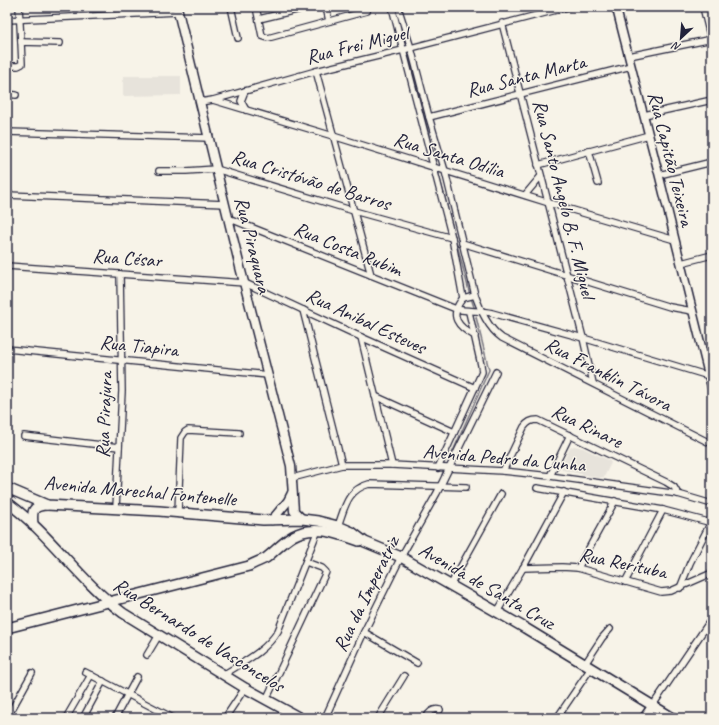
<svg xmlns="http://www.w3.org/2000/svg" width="719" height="725" font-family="Caveat,sans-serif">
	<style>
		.built { fill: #e7e3db }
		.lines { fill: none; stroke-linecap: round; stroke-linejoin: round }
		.stream { stroke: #76747f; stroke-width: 1.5 }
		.minor-casing { stroke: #22223b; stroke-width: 8 }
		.tertiary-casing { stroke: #22223b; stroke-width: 10 }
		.secondary-casing { stroke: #22223b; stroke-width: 11 }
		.primary-casing { stroke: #22223b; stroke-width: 12 }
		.minor { stroke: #f7f3e8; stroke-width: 5.5 }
		.tertiary { stroke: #f7f3e8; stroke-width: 7 }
		.secondary { stroke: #f7f3e8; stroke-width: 8 }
		.primary { stroke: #f7f3e8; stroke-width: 9 }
		.labels { text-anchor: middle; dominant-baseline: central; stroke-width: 3; stroke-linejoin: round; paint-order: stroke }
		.street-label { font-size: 20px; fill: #22223b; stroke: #f7f3e8 }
	</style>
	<rect width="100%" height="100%" fill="#f7f3e8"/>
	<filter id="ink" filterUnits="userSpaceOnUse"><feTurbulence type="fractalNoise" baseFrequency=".025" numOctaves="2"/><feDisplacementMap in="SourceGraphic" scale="8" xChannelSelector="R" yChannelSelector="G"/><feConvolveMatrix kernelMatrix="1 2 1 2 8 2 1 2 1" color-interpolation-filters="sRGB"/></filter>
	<g filter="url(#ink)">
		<!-- built -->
		<g class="built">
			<path d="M181,76v19l-58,1v-20z"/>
			<path d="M574,446l9,2 27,13 1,2 -7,14 -5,1 -37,-8 -1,-4 9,-18z"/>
		</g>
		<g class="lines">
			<!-- stream -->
			<g class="stream">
				<path d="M396,13l10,32"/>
				<path d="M408,52l29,115"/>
				<path d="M438,171l32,124"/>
				<path d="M471,298l3,9"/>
				<path d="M450,458l39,-88 -13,-53"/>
				<path d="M442,475l1,-3"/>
			</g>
			<!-- minor casing -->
			<g class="minor-casing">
				<g id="minor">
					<path d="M19,7l2,35"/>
					<path d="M231,7l7,31"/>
					<path d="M256,7l6,29 6,2 99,-27"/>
					<path d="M326,7l3,14"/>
					<path d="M392,7l60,231 11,60"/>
					<path d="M398,7l13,41 18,69 16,54 30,124c6,16 13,33 27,43l210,106"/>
					<path d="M703,7l9,37"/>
					<path d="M259,19l50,-12"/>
					<path d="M7,20l171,-8"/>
					<path d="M502,23l81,315 10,45"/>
					<path d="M629,56l83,-17"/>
					<path d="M7,66h11l4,-2 -1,-22 39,1"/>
					<path d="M316,71l55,204"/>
					<path d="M245,91l-4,10 5,9"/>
					<path d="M7,94l9,1"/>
					<path d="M213,100l120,36 216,67 126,37"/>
					<path d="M200,102l13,-2 103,-29 87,-21 165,-43"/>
					<path d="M644,115l68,-15"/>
					<path d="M429,117l202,-51"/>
					<path d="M7,132l202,6"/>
					<path d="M589,151l9,32"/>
					<path d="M538,165l111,-30"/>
					<path d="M159,171h27l30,-2 138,42 98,27"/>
					<path d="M659,175l53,-13"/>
					<path d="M7,195l218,9"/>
					<path d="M525,195l16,-19"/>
					<path d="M228,218l228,91c13,3 24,1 36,4l91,25 126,38"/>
					<path d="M462,243l208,64 22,4"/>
					<path d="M681,263l31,-8"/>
					<path d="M7,266l238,17 116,54 114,51"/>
					<path d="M463,298c-15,18 -5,29 12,38"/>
					<path d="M463,298l12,-3"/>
					<path d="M303,310l39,155"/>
					<path d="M361,337l31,128"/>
					<path d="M7,349l261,26"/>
					<path d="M375,396l79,36"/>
					<path d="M24,436l95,11"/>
					<path d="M438,468l44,-96 -1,-7 -12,-53"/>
					<path d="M503,471l21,-44c4,-5 7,-7 14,-7l128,62 8,5 4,7"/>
					<path d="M550,476l20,-41"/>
					<path d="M292,478l50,-13h50l111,6 47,5 128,18 34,10"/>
					<path d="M537,488l126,22 49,13"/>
					<path d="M116,508l6,-117 -2,-117"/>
					<path d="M178,512l3,-74 4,-6 3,-2 51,3"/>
					<path d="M338,526c7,-19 9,-36 31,-42l97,3"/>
					<path d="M523,568l39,-1 16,1 83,24 10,-1 41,-18"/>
					<path d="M578,568l37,-67"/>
					<path d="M625,582l38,-72"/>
					<path d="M450,586l51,-92"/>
					<path d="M680,588l10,-25 21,-41"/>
					<path d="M497,612l26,-44 41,-76"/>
					<path d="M364,632l53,31"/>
					<path d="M147,655l12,-20"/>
					<path d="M585,664l17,-26 8,-9"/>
					<path d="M85,672l88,46"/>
					<path d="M223,675c20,-13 42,-23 55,-44l40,-101"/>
					<path d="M266,700l60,-128 -4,-4 -16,-6"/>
					<path d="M653,705l59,-87"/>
					<path d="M7,718l25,-45"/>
					<path d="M66,718l25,-43"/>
					<path d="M83,718l20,-37"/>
					<path d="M115,718l22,-41"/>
					<path d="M225,718l20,-30"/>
					<path d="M325,718l39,-86 37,-75 36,-64 59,-121"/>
					<path d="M378,718l26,-42"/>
					<path d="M426,718c3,-6 7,-10 14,-8"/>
					<path d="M557,718l34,-50"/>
				</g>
			</g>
			<!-- tertiary casing -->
			<g class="tertiary-casing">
				<path id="tertiary" d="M616,7l43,168 53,214"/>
			</g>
			<!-- secondary casing -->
			<g class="secondary-casing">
				<g id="secondary">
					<path d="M177,7l63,260 51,199 3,45 8,8"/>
					<path d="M272,520l16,-19 4,-8"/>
					<path d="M644,718l9,-13"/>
				</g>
			</g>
			<!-- primary casing -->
			<g class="primary-casing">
				<g id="primary">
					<path d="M7,488l40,17 112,6 104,9 39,-1 16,2 20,5 14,6 13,10 36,15 124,71 148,90"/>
					<path d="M7,502c43,32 73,79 116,111l122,75 55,30"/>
					<path d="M33,525c-1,-13 -2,-19 14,-20"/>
					<path d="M7,628l242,-62c5,-3 11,-5 17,-8 9,-7 17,-16 27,-22 20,-12 46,-2 66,5"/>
				</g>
			</g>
			<!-- minor -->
			<use href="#minor" class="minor"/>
			<!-- tertiary -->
			<use href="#tertiary" class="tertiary"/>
			<!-- secondary -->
			<use href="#secondary" class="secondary"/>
			<!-- primary -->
			<use href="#primary" class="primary"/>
		</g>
	</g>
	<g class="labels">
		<!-- street labels -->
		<g class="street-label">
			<text transform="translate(357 45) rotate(-14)">Rua Frei Miguel</text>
			<text transform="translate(526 76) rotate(-14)">Rua Santa Marta</text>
			<text transform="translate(449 155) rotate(17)">Rua Santa Odília</text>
			<text transform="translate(671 159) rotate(76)">Rua Capitão Teixeira</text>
			<text transform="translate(311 180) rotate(17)">Rua Cristóvão de Barros</text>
			<text transform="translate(564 199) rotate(76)">Rua Santo Angelo B. F. Miguel</text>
			<text transform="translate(253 245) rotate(76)">Rua Piraquara</text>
			<text transform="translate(348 249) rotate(22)">Rua Costa Rubim</text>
			<text transform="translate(127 258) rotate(4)">Rua César</text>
			<text transform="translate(366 321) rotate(25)">Rua Anibal Esteves</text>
			<text transform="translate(139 346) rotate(6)">Rua Tiapira</text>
			<text transform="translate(608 374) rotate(27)">Rua Franklin Távora</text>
			<text transform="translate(104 415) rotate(-88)">Rua Pirajura</text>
			<text transform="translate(587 426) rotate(26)">Rua Rinare</text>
			<text transform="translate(504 458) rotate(5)">Avenida Pedro da Cunha</text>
			<text transform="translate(140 491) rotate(5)">Avenida Marechal Fontenelle</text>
			<text transform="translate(623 563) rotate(12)">Rua Rerituba</text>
			<text transform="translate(487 586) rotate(30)">Avenida de Santa Cruz</text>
			<text transform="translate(366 594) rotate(-64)">Rua da Imperatriz</text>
			<text transform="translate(199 635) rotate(32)">Rua Bernardo de Vasconcelos</text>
		</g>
	</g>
	<!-- margin -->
	<rect width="719" height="725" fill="none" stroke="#f7f3e8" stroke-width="24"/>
	<rect x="12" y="12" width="695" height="701" fill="none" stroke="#22223b" stroke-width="1.5" filter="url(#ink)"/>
	<!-- north arrow -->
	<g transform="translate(681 38) rotate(206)" stroke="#f7f3e8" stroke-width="3" paint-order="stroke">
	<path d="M0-3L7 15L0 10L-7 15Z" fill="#22223b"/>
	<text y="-6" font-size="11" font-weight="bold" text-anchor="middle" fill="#22223b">N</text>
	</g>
</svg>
